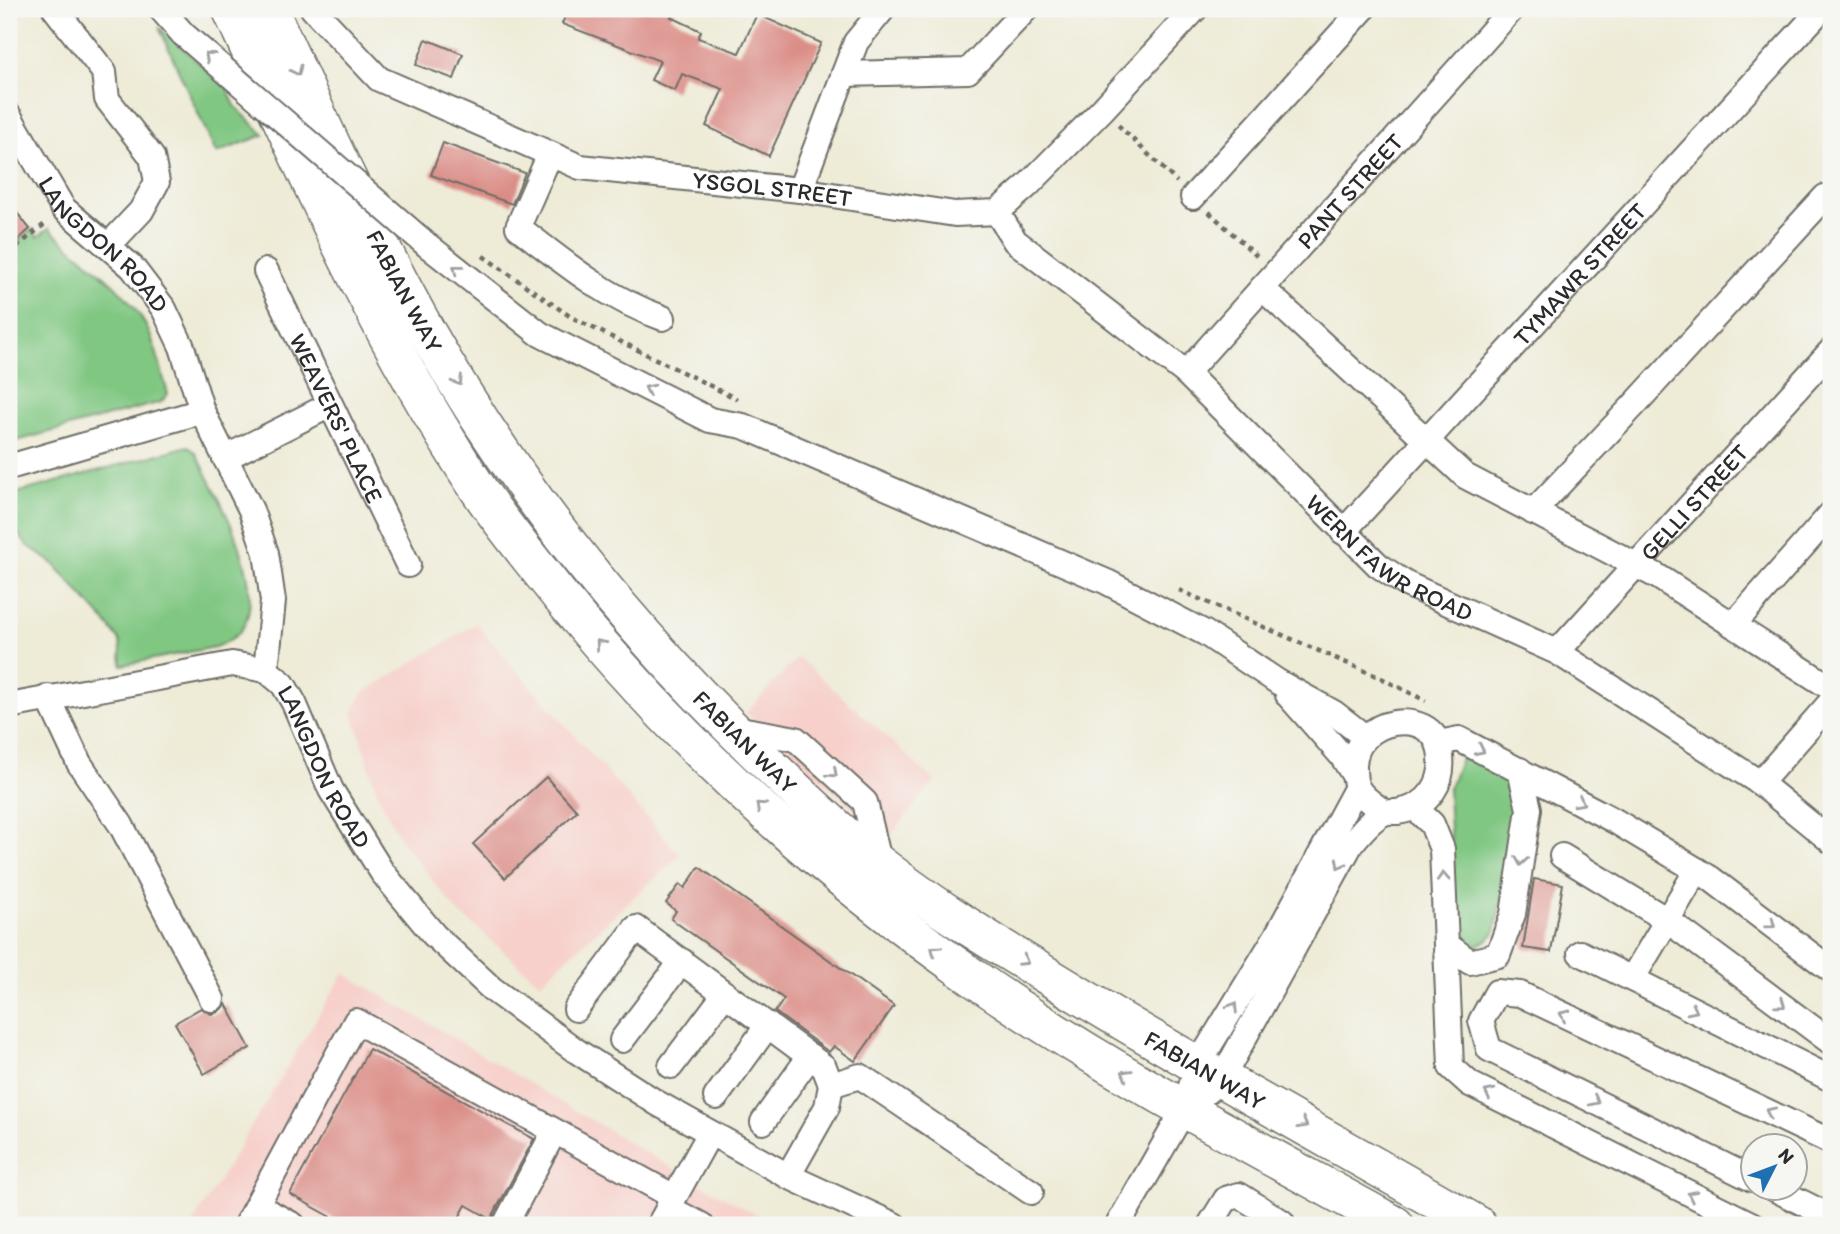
<svg xmlns="http://www.w3.org/2000/svg" width="1840" height="1234" font-family="Itim,sans-serif">
	<style>
		.built { fill: #f7d0cb }
		.green { fill: #80c782; stroke: #567956; stroke-width: 2 }
		.building { fill: #db8c86 }
		.lines { fill: none; stroke-linecap: round; stroke-linejoin: round }
		.minor-casing { stroke: #6f6e67; stroke-width: 28 }
		.highway-casing { stroke: #6f6e67; stroke-width: 40 }
		.path { stroke: #6f6e67; stroke-width: 4.5; stroke-dasharray: 5 5; stroke-linecap: butt }
		.minor { stroke: #fff; stroke-width: 24 }
		.highway { stroke: #fff; stroke-width: 37 }
		.minor-bridge-casing { stroke: #6f6e67; stroke-width: 28; stroke-linecap: butt }
		.minor-bridge { stroke: #fff; stroke-width: 24 }
		.oneway { stroke: #a0a0a0 }
		.labels { text-anchor: middle; dominant-baseline: central; stroke-width: 7; stroke-linejoin: round; paint-order: stroke }
		.street-label { font-size: 24px; fill: #2b2b2b; stroke: #f6f6f2 }
	</style>
	<rect width="100%" height="100%" fill="#f6f6f2"/>
	<filter id="ink" filterUnits="userSpaceOnUse"><feTurbulence type="fractalNoise" baseFrequency=".0143" numOctaves="2"/><feDisplacementMap in="SourceGraphic" scale="14" xChannelSelector="R" yChannelSelector="G"/><feConvolveMatrix kernelMatrix="1 2 1 2 8 2 1 2 1" color-interpolation-filters="sRGB"/></filter>
	<filter id="wash" filterUnits="userSpaceOnUse"><feTurbulence type="fractalNoise" baseFrequency=".00686" numOctaves="4" result="noise"/><feDisplacementMap in="SourceGraphic" scale="28" xChannelSelector="R" yChannelSelector="G"/><feGaussianBlur stdDeviation="1.57" result="paint"/><feColorMatrix in="noise" values="0 0 0 0 0 0 0 0 0 0 0 0 0 0 0 0 0 1.4 0 .05"/><feComposite in="paint" operator="in"/></filter>
	<g filter="url(#wash)">
		<rect width="100%" height="100%" fill="#eeebd7"/>
		<!-- built -->
		<g class="built">
			<path d="M476,624l204,231 -140,128 -84,-73 -56,-71 -23,-46 -24,-81 10,-19z"/>
			<path d="M798,657l137,124 -48,58 -141,-126z"/>
			<path d="M344,973l331,197 100,55h-583z"/>
		</g>
		<!-- green -->
		<g class="green">
			<path d="M159,27l68,61 8,18 29,29 -48,18z"/>
			<path d="M49,228c32,32 75,56 97,98 11,21 15,45 22,68l-7,8 -152,41v-195l23,-19 6,8z"/>
			<path d="M188,446l8,7c20,40 74,132 46,176 -6,9 -17,14 -27,18l-93,18 -2,-24 -12,-16 -53,-60 -29,-21 -17,-22v-27z"/>
			<path d="M1464,751l44,27 9,20 -22,135c-18,19 -33,16 -40,-9l-7,-133z"/>
		</g>
		<g id="blocks">
			<!-- building -->
			<g class="building">
				<path d="M568,9h106l-3,8 30,14 -3,7 41,15 18,-39 64,29 -52,113 -63,-30 17,-37 -41,-15 -7,17 -24,-11 9,-19 -98,-37z"/>
				<path d="M426,39l37,15 -9,25 -38,-14z"/>
				<path d="M443,143l82,30 -13,31 -81,-29z"/>
				<path d="M9,203l21,26 -21,19z"/>
				<path d="M546,777l31,34 -72,67 -32,-34z"/>
				<path d="M699,867l195,139 -39,55 -21,-15 -5,6 -54,-40 9,-13 -113,-80 5,-8 -10,-8 14,-19 5,4z"/>
				<path d="M1534,879l29,5 -12,68 -28,-4z"/>
				<path d="M226,1004l24,44 -46,26 -29,-51 26,-15 10,6 7,-2z"/>
				<path d="M369,1049l165,90 -43,80 -25,-14 -11,20h-109l-56,-31z"/>
			</g>
		</g>
	</g>
	<g filter="url(#ink)">
		<use href="#blocks" fill-opacity="0" stroke="#6f6e67" stroke-width="2"/>
		<g class="lines">
			<!-- minor casing -->
			<g class="minor-casing">
				<g id="minor">
					<path d="M55,9l49,63 3,27 45,58 5,25 -16,29 -32,34"/>
					<path d="M161,9l22,25"/>
					<path id="s1" d="M313,9l66,70 201,88 220,23 155,24 42,-2 30,-26 75,-76 93,-101"/>
					<path d="M844,74l124,-3 58,-62"/>
					<path id="s2" d="M9,116l54,92 69,59 32,42 18,38 20,64 49,99 15,43 7,48 -7,69"/>
					<path d="M550,154l-32,73c46,36 90,72 145,91"/>
					<path d="M800,190l56,-148 27,-33"/>
					<path d="M1193,197l170,-188"/>
					<path id="s3" d="M997,212l18,29 171,132 192,192 28,19 151,68 203,131 71,58"/>
					<path d="M427,245l113,89 170,86 33,6 364,156 98,51 73,49 56,31 31,24"/>
					<path id="s4" d="M266,271l142,294"/>
					<path d="M1262,288l203,188 192,100 174,112"/>
					<path id="s5" d="M1186,373l326,-364"/>
					<path d="M225,458l105,-53"/>
					<path d="M9,467l193,-56"/>
					<path d="M1533,512l102,-108 190,-207"/>
					<path id="s6" d="M1343,532l473,-517"/>
					<path d="M1733,625l98,-111"/>
					<path id="s7" d="M1557,652l274,-301"/>
					<path d="M1288,695l54,61 12,19"/>
					<path d="M48,697l31,66 42,62 91,174"/>
					<path id="s8" d="M9,706l223,-42 34,6 17,14 11,19 37,87 51,82 52,63 58,54 83,61 82,53 131,73 106,49"/>
					<path d="M734,728l62,11 69,63 15,63"/>
					<path d="M1439,743l20,-4 156,82 95,57 121,92"/>
					<path d="M1760,783l71,-81"/>
					<path d="M1415,808l17,16 10,25 9,218 19,17 283,141"/>
					<path d="M1562,856l105,64 164,122"/>
					<path d="M1447,945l23,17 28,-7 15,-41 16,-105 -9,-39"/>
					<path d="M1580,953l251,126"/>
					<path d="M1632,979l65,-109"/>
					<path d="M576,1009l60,-81 188,139 7,18 -4,22 -39,69"/>
					<path d="M622,1040l60,-79"/>
					<path d="M671,1066l54,-72"/>
					<path d="M831,1085l29,-9 171,116"/>
					<path d="M716,1097l52,-72"/>
					<path d="M1184,1110l37,-30 130,-236c9,-11 19,-24 31,-30 5,-3 10,-2 15,-2 15,-2 28,-9 36,-21 9,-13 10,-26 7,-41 -9,-45 -85,-32 -86,15 0,7 0,16 3,22 5,11 18,18 27,25"/>
					<path d="M763,1122l47,-66"/>
					<path d="M1752,1179l-263,-130 -8,-28 16,-29 23,2 311,148"/>
					<path d="M1773,1188l58,29"/>
					<path d="M257,1206l36,19"/>
					<path d="M668,1208l33,17"/>
					<path d="M246,1225l110,-204 318,176"/>
					<path d="M505,1225l49,-93"/>
					<path d="M659,1225l51,-92"/>
					<path d="M1118,1225l66,-115 13,-44 80,-131 80,-148"/>
					<path d="M1210,1225l16,-26 13,-4 43,27 1,3"/>
				</g>
			</g>
			<!-- highway casing -->
			<g class="highway-casing">
				<g id="highway">
					<path d="M231,9c74,163 147,328 246,478 19,29 41,56 63,84 121,155 267,290 428,403 135,95 283,171 427,251"/>
					<path id="s9" d="M269,9c50,110 100,220 159,325 89,157 204,299 333,423 38,37 77,74 118,107 63,49 133,90 200,131 131,80 266,153 399,230"/>
				</g>
			</g>
			<!-- path -->
			<g class="path">
				<path d="M1118,125l59,57"/>
				<path d="M1209,212l50,46"/>
				<path d="M9,253l37,-30"/>
				<path d="M483,256l88,61 166,82"/>
				<path d="M1179,590l202,88 45,23"/>
			</g>
			<!-- minor -->
			<use href="#minor" class="minor"/>
			<!-- highway -->
			<use href="#highway" class="highway"/>
			<!-- minor-bridge casing -->
			<g class="minor-bridge-casing">
				<path id="minor-bridge" d="M183,34l244,211"/>
			</g>
			<!-- minor-bridge -->
			<use href="#minor-bridge" class="minor-bridge"/>
		</g>
		<!-- one-way arrows -->
		<defs><path id="oneway-chevron" d="M-2-3.5L2.5 0L-2 3.5" fill="none" stroke-width="1.6" stroke-linecap="round" stroke-linejoin="round" transform="scale(1.75)"/></defs>
		<g class="oneway">
			<use href="#oneway-chevron" transform="translate(209 56) rotate(-139)"/>
			<use href="#oneway-chevron" transform="translate(297 71) rotate(65)"/>
			<use href="#oneway-chevron" transform="translate(457 269) rotate(-142)"/>
			<use href="#oneway-chevron" transform="translate(458 381) rotate(58)"/>
			<use href="#oneway-chevron" transform="translate(649 389) rotate(-153)"/>
			<use href="#oneway-chevron" transform="translate(600 644) rotate(-131)"/>
			<use href="#oneway-chevron" transform="translate(1480 750) rotate(26)"/>
			<use href="#oneway-chevron" transform="translate(833 773) rotate(42)"/>
			<use href="#oneway-chevron" transform="translate(1580 802) rotate(28)"/>
			<use href="#oneway-chevron" transform="translate(760 806) rotate(-138)"/>
			<use href="#oneway-chevron" transform="translate(1521 861) rotate(99)"/>
			<use href="#oneway-chevron" transform="translate(1340 864) rotate(119)"/>
			<use href="#oneway-chevron" transform="translate(1443 877) rotate(-93)"/>
			<use href="#oneway-chevron" transform="translate(1771 924) rotate(37)"/>
			<use href="#oneway-chevron" transform="translate(935 950) rotate(-143)"/>
			<use href="#oneway-chevron" transform="translate(1024 961) rotate(31)"/>
			<use href="#oneway-chevron" transform="translate(1781 1004) rotate(36)"/>
			<use href="#oneway-chevron" transform="translate(1233 1007) rotate(-58)"/>
			<use href="#oneway-chevron" transform="translate(1693 1010) rotate(27)"/>
			<use href="#oneway-chevron" transform="translate(1564 1015) rotate(-155)"/>
			<use href="#oneway-chevron" transform="translate(1126 1074) rotate(-149)"/>
			<use href="#oneway-chevron" transform="translate(1489 1093) rotate(-153)"/>
			<use href="#oneway-chevron" transform="translate(1595 1101) rotate(26)"/>
			<use href="#oneway-chevron" transform="translate(1770 1112) rotate(-155)"/>
			<use href="#oneway-chevron" transform="translate(1303 1124) rotate(29)"/>
			<use href="#oneway-chevron" transform="translate(1692 1195) rotate(-153)"/>
		</g>
	</g>
	<g class="labels">
		<!-- street labels -->
		<g class="street-label">
			<text stroke="none"><textPath href="#s1" startOffset="509">YSGOL STREET</textPath></text>
			<text stroke="none"><textPath href="#s5" startOffset="245">PANT STREET</textPath></text>
			<text stroke="none"><textPath href="#s2" startOffset="161">LANGDON ROAD</textPath></text>
			<text stroke="none"><textPath href="#s6" startOffset="350">TYMAWR STREET</textPath></text>
			<text stroke="none"><textPath href="#s9" startOffset="313">FABIAN WAY</textPath></text>
			<text stroke="none"><textPath href="#s4" startOffset="163">WEAVERS' PLACE</textPath></text>
			<text stroke="none"><textPath href="#s7" startOffset="203">GELLI STREET</textPath></text>
			<text stroke="none"><textPath href="#s3" startOffset="527">WERN FAWR ROAD</textPath></text>
			<text stroke="none"><textPath href="#s9" startOffset="880">FABIAN WAY</textPath></text>
			<text stroke="none"><textPath href="#s8" startOffset="376">LANGDON ROAD</textPath></text>
			<text stroke="none"><textPath href="#s9" startOffset="1447">FABIAN WAY</textPath></text>
		</g>
	</g>
	<!-- margin -->
	<rect width="1840" height="1234" fill="none" stroke="#f6f6f2" stroke-width="35"/>
	<!-- north arrow -->
	<g transform="translate(1774 1167) rotate(48)"><circle r="33" fill="#f6f6f2" stroke="#a5a5a2" stroke-width="2"/>
	<path d="M0-5L12 26L0 18L-12 26Z" fill="#1f6fb2"/>
	<text y="-10" font-size="19" font-weight="bold" text-anchor="middle" fill="#2b2b2b">N</text>
	</g>
</svg>
